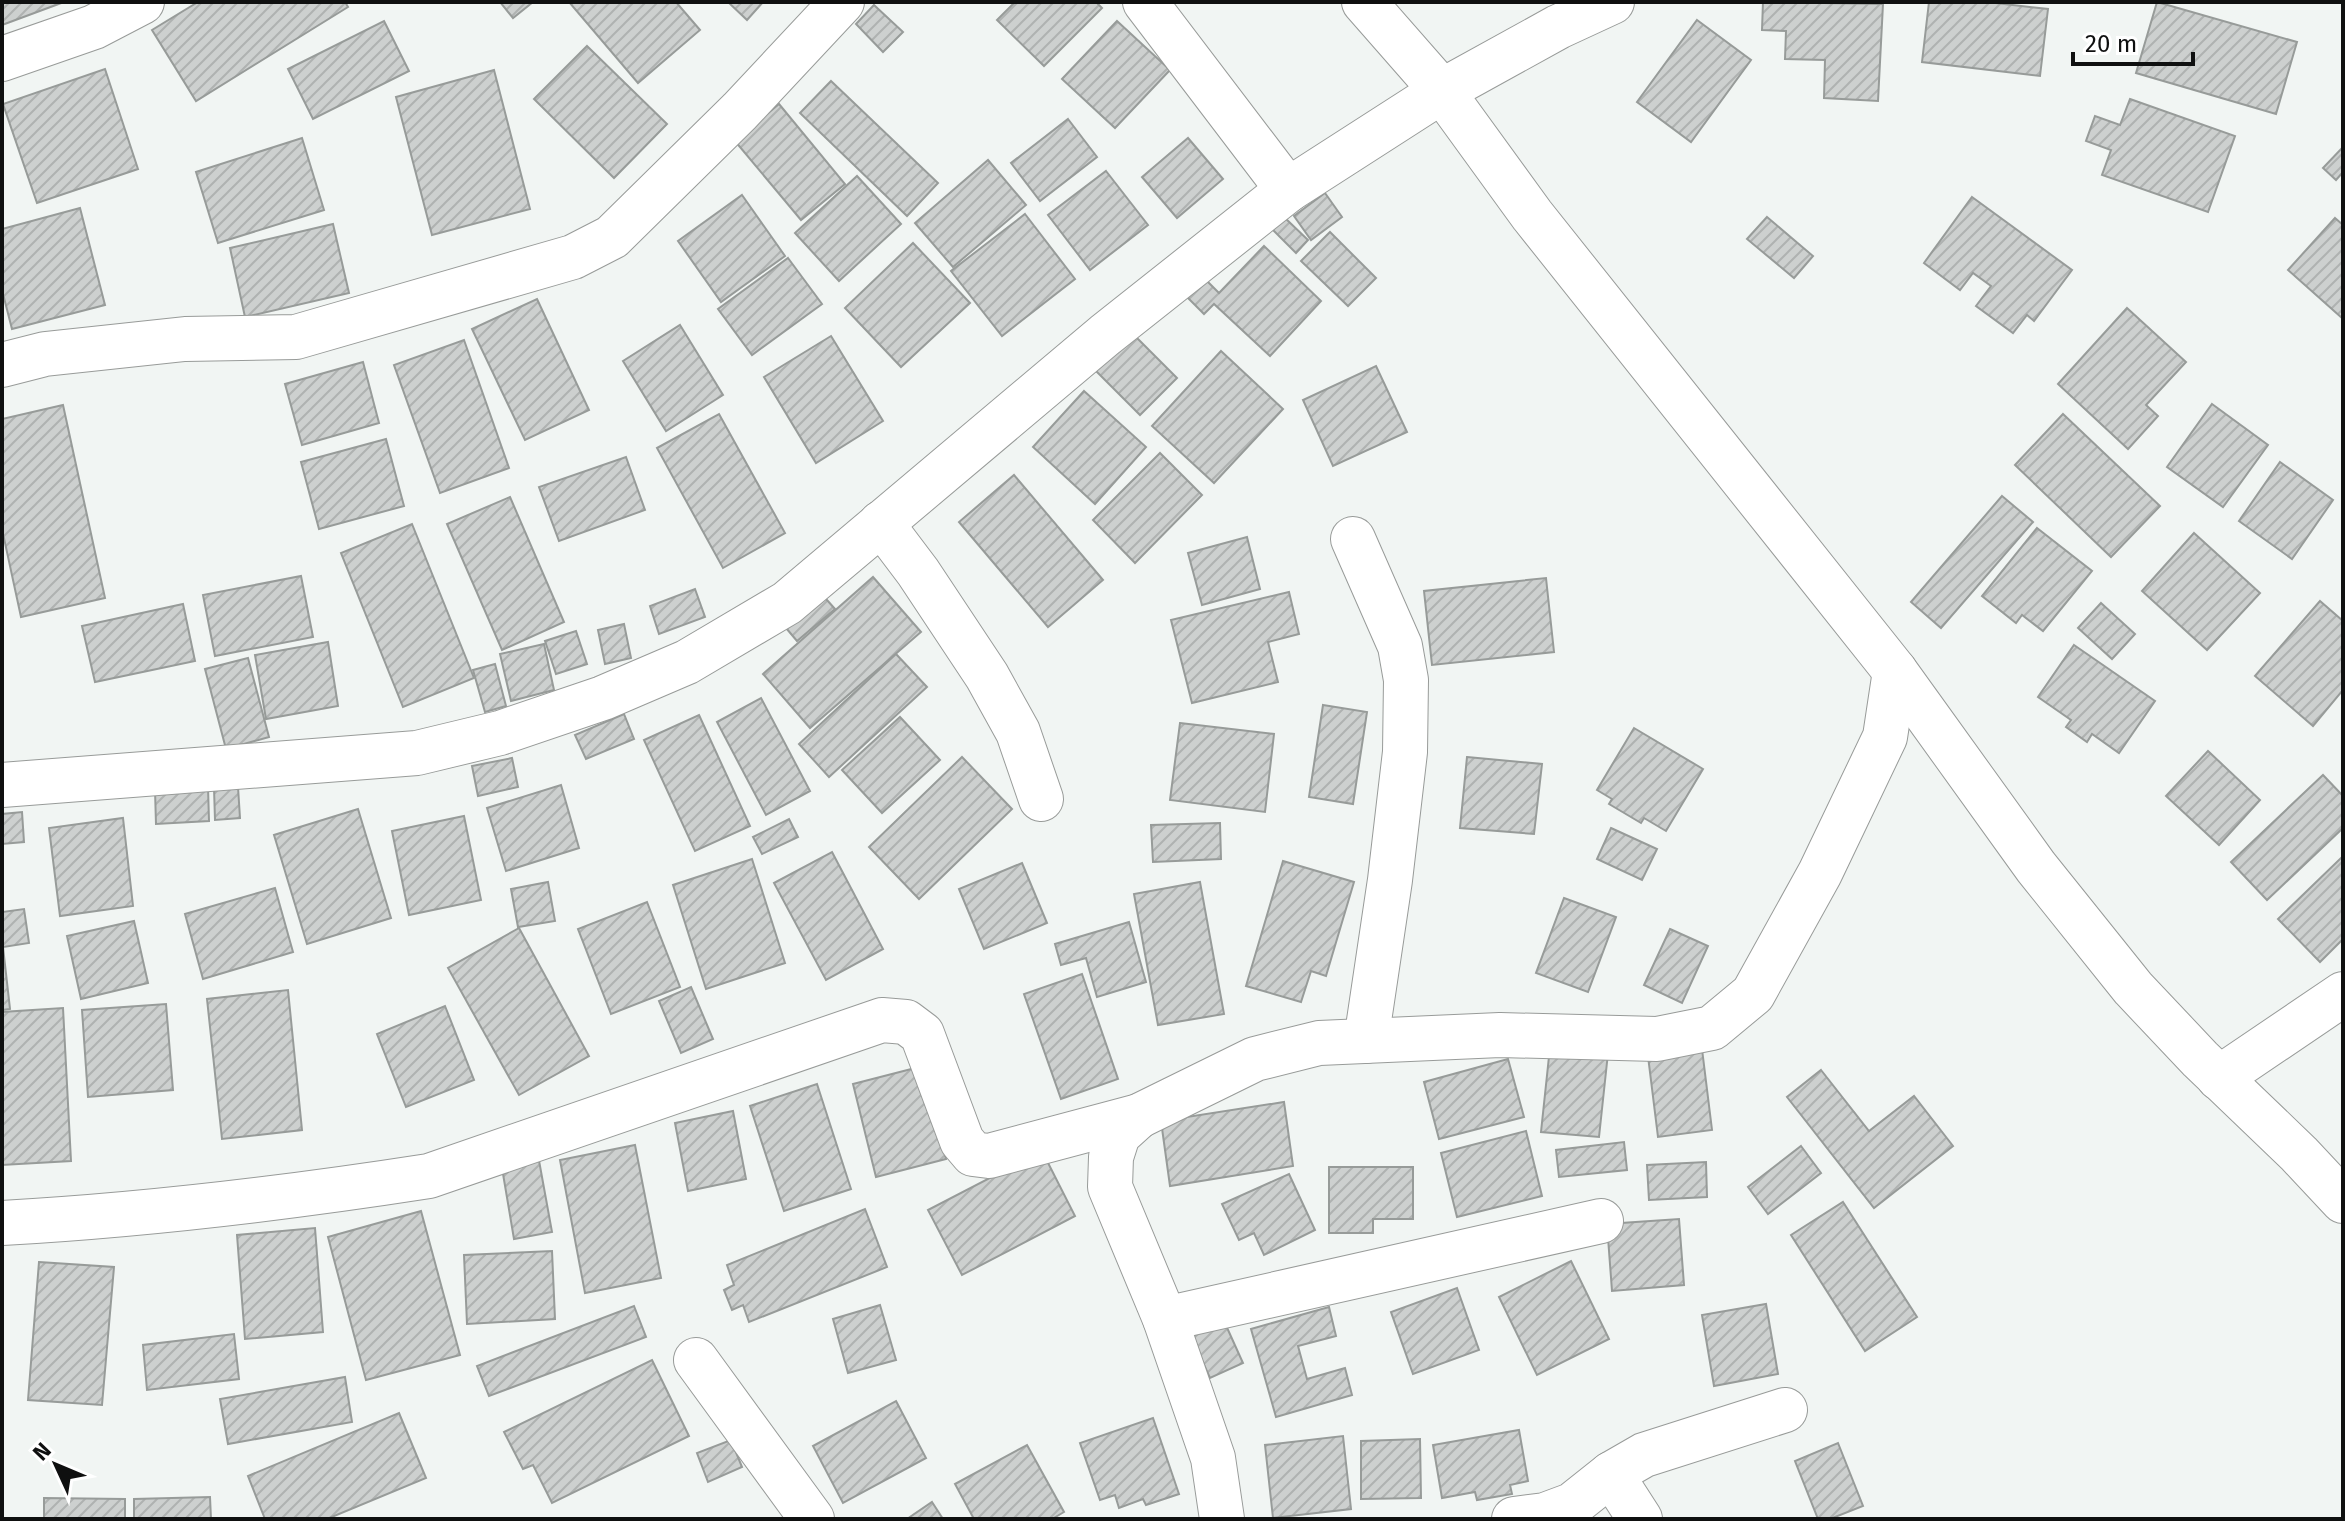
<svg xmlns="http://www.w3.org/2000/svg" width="2345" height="1521" font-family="'Fira Sans',sans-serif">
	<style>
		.building { fill: url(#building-hatch); stroke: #979b99; stroke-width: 2 }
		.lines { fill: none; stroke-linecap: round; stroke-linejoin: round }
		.minor-casing { stroke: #989b99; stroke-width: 46 }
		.minor { stroke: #fff; stroke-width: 44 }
	</style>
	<defs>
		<pattern id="building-hatch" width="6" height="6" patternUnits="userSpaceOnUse" patternTransform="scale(2)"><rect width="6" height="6" fill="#cdd0cf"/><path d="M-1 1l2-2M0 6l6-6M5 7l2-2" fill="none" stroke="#afb2b1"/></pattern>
	</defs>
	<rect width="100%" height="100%" fill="#f1f5f3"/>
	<!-- building -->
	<g class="building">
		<path d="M2,2h62l-62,23z"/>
		<path d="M198,2h147l3,5 -152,94 -44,-71z"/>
		<path d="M500,2h33l-20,16z"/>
		<path d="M569,2h107l24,28 -62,53z"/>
		<path d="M728,2h35l-16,18z"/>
		<path d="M1015,2h81l6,6 -58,58 -47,-46z"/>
		<path d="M1763,2l120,2 -5,97 -54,-3 1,-38 -40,-1 1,-28 -24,-1z"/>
		<path d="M1929,2h58l61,7 -8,67 -118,-14z"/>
		<path d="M2157,2l140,40 -21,72 -140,-41z"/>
		<path d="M874,5l29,27 -20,20 -27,-28z"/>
		<path d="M1697,20l54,40 -60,82 -54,-40z"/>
		<path d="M384,21l25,50 -96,48 -25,-50z"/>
		<path d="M1117,21l53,49 -55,58 -53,-49z"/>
		<path d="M587,46l80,78 -53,54 -80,-79z"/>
		<path d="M105,69l33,100 -101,34 -34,-99z"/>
		<path d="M494,70l36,139 -98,26 -36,-138z"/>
		<path d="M831,81l107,102 -31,33 -107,-103z"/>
		<path d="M2130,99l105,37 -27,76 -106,-37 9,-25 -25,-9 9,-25 25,9z"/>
		<path d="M779,104l66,80 -44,36 -66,-79z"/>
		<path d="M1068,119l29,38 -57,44 -29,-38z"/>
		<path d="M302,138l22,72 -106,33 -22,-71z"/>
		<path d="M1188,138l35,41 -46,39 -35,-41z"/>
		<path d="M2343,147v25l-7,8 -13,-12z"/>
		<path d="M988,160l38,45 -73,62 -38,-44z"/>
		<path d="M1106,171l42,54 -58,45 -42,-55z"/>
		<path d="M857,176l44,48 -62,57 -44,-48z"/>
		<path d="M1325,193l17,24 -31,23 -17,-24z"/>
		<path d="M742,195l43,61 -64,46 -43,-61z"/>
		<path d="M1972,197l100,73 -38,51 -7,-6 -14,18 -37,-27 15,-20 -18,-13 -13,17 -36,-27z"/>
		<path d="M80,208l25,97 -93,24 -10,-39v-61z"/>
		<path d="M1025,214l50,65 -73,57 -51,-65z"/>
		<path d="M1284,217l24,23 -12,13 -24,-24z"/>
		<path d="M1767,217l46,39 -19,22 -47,-39z"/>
		<path d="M2335,218l8,7 -1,93 -54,-48z"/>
		<path d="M333,224l16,69 -104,24 -15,-69z"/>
		<path d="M1330,232l46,46 -28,28 -47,-45z"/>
		<path d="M913,243l57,60 -69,64 -56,-59z"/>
		<path d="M1264,246l57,55 -51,55 -56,-52 -10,10 -19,-19 18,-18 16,16z"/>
		<path d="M788,258l34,46 -70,51 -34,-46z"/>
		<path d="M537,299l52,111 -64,30 -53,-111z"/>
		<path d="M2127,308l59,54 -40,43 12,11 -30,33 -70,-65z"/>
		<path d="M680,325l43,70 -57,36 -43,-70z"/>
		<path d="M1128,329l49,49 -37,37 -49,-49z"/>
		<path d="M831,336l52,85 -67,42 -52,-86z"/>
		<path d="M464,340l45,128 -69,25 -46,-128z"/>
		<path d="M1221,351l62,58 -69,74 -62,-57z"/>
		<path d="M363,362l16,61 -77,22 -17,-61z"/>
		<path d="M1376,366l31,66 -74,34 -30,-66z"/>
		<path d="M1084,391l62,56 -51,57 -62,-57z"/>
		<path d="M2212,404l56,41 -45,62 -56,-40z"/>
		<path d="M63,405l42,193 -84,19 -19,-88v-110z"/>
		<path d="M719,414l66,119 -62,35 -66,-120z"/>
		<path d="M2063,414l97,92 -49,51 -96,-92z"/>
		<path d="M386,439l18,67 -85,23 -18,-67z"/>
		<path d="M1160,453l42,42 -67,68 -42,-43z"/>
		<path d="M626,457l19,53 -86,31 -20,-54z"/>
		<path d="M2280,462l53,38 -41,59 -53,-38z"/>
		<path d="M1014,475l89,105 -55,47 -89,-105z"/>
		<path d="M2002,496l31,26 -92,106 -30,-26z"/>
		<path d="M510,497l54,125 -62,28 -55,-126z"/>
		<path d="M412,524l62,154 -71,29 -62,-154z"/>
		<path d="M2037,528l55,43 -49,60 -21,-16 -6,8 -34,-27z"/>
		<path d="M2194,533l66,60 -53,57 -65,-59z"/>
		<path d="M1247,537l13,52 -58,16 -14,-52z"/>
		<path d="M301,576l12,61 -98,19 -12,-61z"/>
		<path d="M873,577l48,55 -111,96 -47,-54z"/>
		<path d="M1546,578l8,74 -122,13 -8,-74z"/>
		<path d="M695,589l10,28 -46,17 -9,-28z"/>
		<path d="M818,590l17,19 -38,32 -16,-19z"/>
		<path d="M1289,592l10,42 -31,8 10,40 -86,21 -21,-83z"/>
		<path d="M2320,601l23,20v69l-30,36 -58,-50z"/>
		<path d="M2101,603l34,31 -23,25 -34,-31z"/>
		<path d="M183,604l12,57 -100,21 -13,-56z"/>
		<path d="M624,624l7,34 -26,6 -7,-34z"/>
		<path d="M576,631l11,33 -31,10 -11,-33z"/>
		<path d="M328,642l10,64 -72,13 -11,-64z"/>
		<path d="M544,644l10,46 -43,11 -11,-47z"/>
		<path d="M2074,645l81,56 -36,52 -27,-19 -5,8 -21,-15 5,-7 -33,-23z"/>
		<path d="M896,654l31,33 -98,90 -30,-33z"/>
		<path d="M248,658l21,79 -43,12 -21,-80z"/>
		<path d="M495,664l11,42 -21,6 -12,-42z"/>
		<path d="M761,698l49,93 -44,24 -49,-93z"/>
		<path d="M1323,705l44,7 -14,92 -44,-7z"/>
		<path d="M624,714l10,25 -48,20 -11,-24z"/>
		<path d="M699,715l51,111 -55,25 -51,-111z"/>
		<path d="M900,717l40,43 -58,53 -40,-43z"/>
		<path d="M1180,723l94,11 -9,78 -95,-12z"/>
		<path d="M1634,728l69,41 -37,62 -22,-13 -3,5 -32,-19 3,-5 -15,-9z"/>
		<path d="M2208,751l52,49 -41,45 -53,-49z"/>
		<path d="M962,757l50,52 -93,90 -50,-52z"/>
		<path d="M1467,757l75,7 -8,70 -74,-6z"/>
		<path d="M512,758l6,29 -40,9 -6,-30z"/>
		<path d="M2323,775l20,21v32l-76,72 -36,-38z"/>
		<path d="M561,785l18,63 -73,23 -19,-63z"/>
		<path d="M208,787l1,34 -53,3 -1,-34z"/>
		<path d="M238,787l2,31 -25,2 -1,-32z"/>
		<path d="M358,809l33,109 -84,26 -33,-109z"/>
		<path d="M22,812l2,30 -22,2v-30z"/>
		<path d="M464,816l17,84 -72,15 -17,-84z"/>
		<path d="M123,818l10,88 -73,10 -11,-88z"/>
		<path d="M789,819l9,18 -36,17 -9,-17z"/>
		<path d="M1220,823l1,36 -68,3 -2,-37z"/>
		<path d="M1611,828l46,21 -15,31 -45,-21z"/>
		<path d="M832,852l51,97 -57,31 -52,-97z"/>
		<path d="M2343,856v83l-23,23 -42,-43z"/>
		<path d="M752,859l33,104 -79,26 -33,-104z"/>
		<path d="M1283,861l71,21 -28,94 -15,-5 -10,31 -55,-16z"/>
		<path d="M1022,863l25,60 -63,26 -25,-60z"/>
		<path d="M548,882l7,39 -37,6 -7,-38z"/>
		<path d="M1200,882l24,132 -66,11 -24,-131z"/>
		<path d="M275,888l18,64 -90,27 -18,-65z"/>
		<path d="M1564,898l52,19 -28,75 -52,-19z"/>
		<path d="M647,902l33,85 -69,27 -33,-85z"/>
		<path d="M24,909l5,34 -26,4 7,62 -8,1v-98z"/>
		<path d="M134,921l14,62 -67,16 -14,-63z"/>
		<path d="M1129,922l17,60 -49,15 -11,-39 -25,7 -6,-21z"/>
		<path d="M519,928l70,128 -70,39 -71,-127z"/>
		<path d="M1670,929l38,17 -26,57 -38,-18z"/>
		<path d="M1082,974l36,105 -57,20 -37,-105z"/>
		<path d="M691,987l22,52 -32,14 -22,-52z"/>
		<path d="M288,990l14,140 -80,9 -15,-140z"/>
		<path d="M166,1004l7,86 -85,7 -6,-87z"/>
		<path d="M445,1006l29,74 -68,27 -29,-73z"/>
		<path d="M63,1008l8,153 -69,4v-153z"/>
		<path d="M1550,1047l58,6 -9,84 -58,-5z"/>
		<path d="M1702,1049l10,81 -54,7 -10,-81z"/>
		<path d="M1508,1059l16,58 -85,22 -15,-57z"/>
		<path d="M923,1066l23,93 -70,18 -23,-93z"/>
		<path d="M1821,1070l48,61 45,-35 39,50 -79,62 -87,-111z"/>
		<path d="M817,1084l34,105 -67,22 -34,-105z"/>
		<path d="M1284,1102l9,64 -123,20 -9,-65z"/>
		<path d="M733,1111l13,68 -58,12 -13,-68z"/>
		<path d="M1526,1131l16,65 -85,21 -16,-64z"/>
		<path d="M1624,1142l3,28 -68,7 -3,-27z"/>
		<path d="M635,1145l26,133 -76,15 -25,-133z"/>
		<path d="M1801,1146l20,27 -53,41 -20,-27z"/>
		<path d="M1042,1151l33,65 -113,59 -34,-65z"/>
		<path d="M538,1155l14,77 -38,7 -13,-77z"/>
		<path d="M1706,1162l1,35 -58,3 -2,-35z"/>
		<path d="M1329,1167h84v52h-40v14h-44z"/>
		<path d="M1289,1174l26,56 -51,25 -10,-22 -15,7 -17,-36z"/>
		<path d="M1843,1202l74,115 -52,34 -74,-116z"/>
		<path d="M865,1209l22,58 -138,55 -6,-17 -11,5 -8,-20 10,-5 -7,-20z"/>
		<path d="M421,1211l39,144 -94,25 -38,-143z"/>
		<path d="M1679,1219l5,66 -72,6 -5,-67z"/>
		<path d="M315,1228l8,104 -78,7 -8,-104z"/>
		<path d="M552,1251l3,68 -88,5 -3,-69z"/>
		<path d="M1571,1261l38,78 -72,36 -38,-78z"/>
		<path d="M39,1262l75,5 -12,138 -74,-5z"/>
		<path d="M1457,1288l22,62 -66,24 -22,-62z"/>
		<path d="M1766,1304l12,70 -64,12 -12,-71z"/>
		<path d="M880,1305l16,55 -48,13 -15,-54z"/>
		<path d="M634,1306l12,31 -157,59 -12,-30z"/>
		<path d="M1329,1307l7,29 -38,10 9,33 38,-11 7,27 -76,22 -25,-88z"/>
		<path d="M1224,1321l19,42 -33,15 -19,-42z"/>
		<path d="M234,1334l5,45 -92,11 -4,-45z"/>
		<path d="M652,1360l37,76 -137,67 -19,-38 -10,4 -19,-37z"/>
		<path d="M345,1377l7,45 -124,22 -8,-45z"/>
		<path d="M896,1401l30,57 -83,45 -30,-57z"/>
		<path d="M399,1413l27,65 -99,41h-62l-17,-43z"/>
		<path d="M1153,1418l26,76 -33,11 -3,-6 -24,9 -4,-13 -15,5 -20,-57z"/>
		<path d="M1519,1430l9,51 -18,4 2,9 -35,6 -2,-8 -33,6 -9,-53z"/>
		<path d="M1343,1436l8,73 -78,9 -8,-73z"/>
		<path d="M1420,1439l1,59 -60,1v-58z"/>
		<path d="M731,1440l11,27 -34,15 -11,-29z"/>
		<path d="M1838,1443l25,63 -33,13h-12l-23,-58z"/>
		<path d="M1027,1445l37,67 -12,7h-78l-19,-35z"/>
		<path d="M210,1497l1,22h-77v-20z"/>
		<path d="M44,1498l81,1v20h-81z"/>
		<path d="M932,1502l11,17h-36z"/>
	</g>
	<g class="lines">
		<!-- minor casing -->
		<g class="minor-casing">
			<g id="minor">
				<path d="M1145,2l143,188"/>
				<path d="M1364,2l78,89 90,124 363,456 141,196 97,121 67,71 99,95 44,47"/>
				<path d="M2,59l92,-32 48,-25"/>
				<path d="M2,365l43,-11 140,-15 111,-2 277,-80 39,-20 128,-126 102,-109"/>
				<path d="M881,523l37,49 69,104 31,56 23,67"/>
				<path d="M1353,539l47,107 6,34 -1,72 -15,128 -24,161"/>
				<path d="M2,785l415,-32 83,-20 103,-35 84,-36 100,-59 318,-268 183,-145 154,-99 116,-64 54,-25"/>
				<path d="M2219,1078l124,-84"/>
				<path d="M1139,1116l-21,19 -7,22 -1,30 55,132 48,139 9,61"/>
				<path d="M2,1223c143,-8 285,-25 427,-47l453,-156 24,2 16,12 40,107 11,13 16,2 150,-40 116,-57 64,-16 181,-8 157,4 55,-11 41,-34 67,-121 65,-136 10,-66"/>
				<path d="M1165,1319l436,-98"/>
				<path d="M696,1360l116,159"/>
				<path d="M1611,1474l29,45"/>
				<path d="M1514,1519l31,-4 27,-10 39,-31 33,-19 141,-45"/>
			</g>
		</g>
		<!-- minor -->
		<use href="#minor" class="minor"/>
	</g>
	<!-- border -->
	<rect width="2345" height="1521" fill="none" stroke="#0f1010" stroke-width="8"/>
	<!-- north arrow -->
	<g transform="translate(56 1465) rotate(314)" stroke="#ffffff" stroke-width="6" paint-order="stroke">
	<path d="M0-6L14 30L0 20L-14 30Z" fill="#0f1010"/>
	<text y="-12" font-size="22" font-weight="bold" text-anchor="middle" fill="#0f1010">N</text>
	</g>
	<!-- scale -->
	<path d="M2073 52v12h120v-12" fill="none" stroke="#0f1010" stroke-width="4"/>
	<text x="2085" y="52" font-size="24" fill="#0f1010" stroke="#ffffff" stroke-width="6" paint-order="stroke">20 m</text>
</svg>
